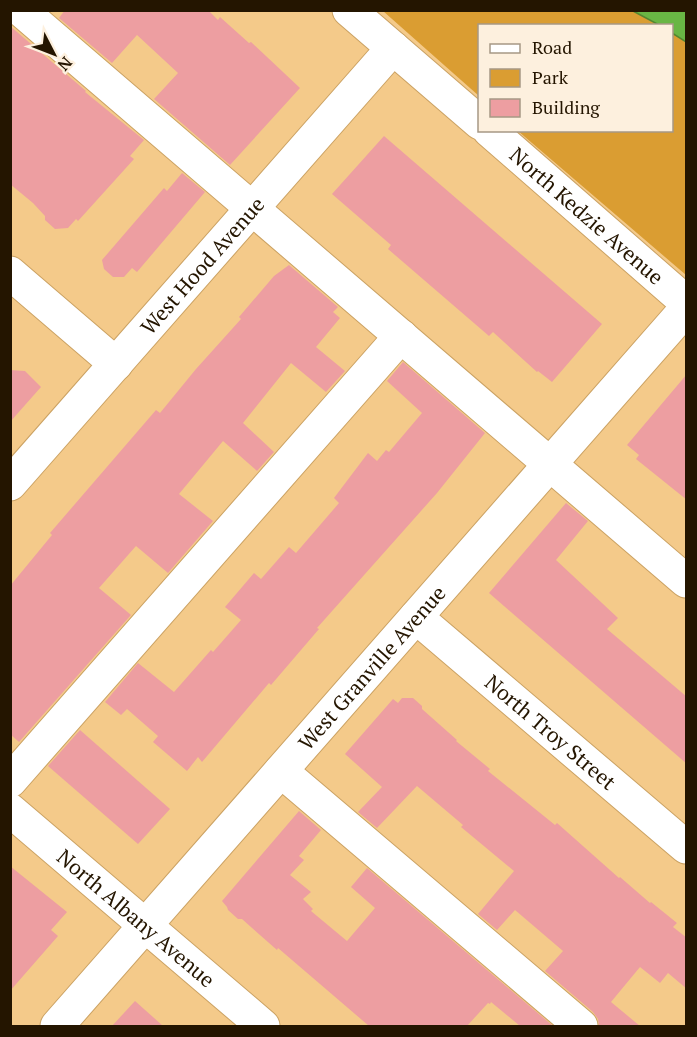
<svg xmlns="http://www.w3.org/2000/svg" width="697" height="1037" font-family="'PT Serif',serif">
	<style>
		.green { fill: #da9d32 }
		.water { fill: #69b644; stroke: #548630; stroke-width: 1.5 }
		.building { fill: #ed9ea1 }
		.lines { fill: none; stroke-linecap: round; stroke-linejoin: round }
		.minor-casing { stroke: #cba263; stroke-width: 35 }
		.minor { stroke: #fff; stroke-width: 33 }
		.labels { text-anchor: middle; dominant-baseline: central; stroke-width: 4.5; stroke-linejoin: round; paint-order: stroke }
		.street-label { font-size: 21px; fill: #241500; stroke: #fdf0de }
	</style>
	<rect width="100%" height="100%" fill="#f4ca8a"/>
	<!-- green -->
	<g class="green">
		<path d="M383,11h250l25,14 -178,1 -1,70z"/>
		<path d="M672,33l14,9v233l-168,-144 154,-1z"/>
	</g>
	<!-- water -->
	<path class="water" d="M633,11h53v31l-14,-9v-7l-13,-1z"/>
	<!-- building -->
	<g class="building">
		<path d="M65,10h143l10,10 2,-3 29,26 2,-1 49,46 -70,77 -76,-66 24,-26 -41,-38 -25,28 -53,-45z"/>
		<path d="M10,26l76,65 -1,1 59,48 -14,16 4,3 -56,62 -2,-2 -8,9 -13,1 -10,-9v-4l-12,-13 -23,-19z"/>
		<path d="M384,136l218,188 -50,58 -14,-11 -1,1 -44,-40 -4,4 -101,-87 3,-4 -59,-51z"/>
		<path d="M182,173l23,19 -68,80 -5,-4 -8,9h-11l-9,-8 -2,-9 62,-72 3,3z"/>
		<path d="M289,265l49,42 -5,5 7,6 -24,29 29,24 -19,21 -35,-29 -48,60 31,29 -17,19 -34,-30 -44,53 34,27 -45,52 -32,-27 -37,42 32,27 -112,127 -9,-8v-148l42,-51 -2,-2 106,-123 4,3 36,-44 45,-50 -2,-2 35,-41z"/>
		<path d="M403,362l82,71 -48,60 -120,135 2,1 -48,56 -2,-2 -67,79 -4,-5 -11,14 -34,-29 5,-6 -31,-27 -6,6 -16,-13 33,-39 36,29 37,-42 2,2 28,-32 -16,-13 29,-34 7,6 28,-32 7,6 43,-50 -5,-5 34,-45 9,8 9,-11 3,2 33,-39 -35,-32z"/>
		<path d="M10,370l15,1 16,16 -31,35z"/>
		<path d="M687,374v126l-51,-41 3,-4 -12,-10z"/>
		<path d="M566,503l22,18 -32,39 62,58 -11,11 80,68v67l-198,-171z"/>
		<path d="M402,698h11l9,8v3l35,31 -1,1 34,28 -2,2 67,54 2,-2 62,55 1,-1 30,26 1,-1 26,21 -4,4 14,11v51l-19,-16 -8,10 -20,-16 -29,35 29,24h-41l-1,-7 -5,-7 -48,-41 18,-20 -48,-41 -18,20 -19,-16 36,-43 -53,-44 2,-2 -46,-39 -40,42 -19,-16 24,-25 -37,-33 48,-55 5,4z"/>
		<path d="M80,730l90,79 -32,35 -90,-78z"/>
		<path d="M299,811l22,19 -22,26 5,4 -14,15 21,17 -8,7 10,10 -2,2 36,30 28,-33 -24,-21 16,-19 186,158h-33l-29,-24 -1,2 -2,-1 -21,23h-98l-91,-78 -1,2 -35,-31h-4l-10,-9 -1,-3 -5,-6z"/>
		<path d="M10,866l57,46 -16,18 7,6 -48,55z"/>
		<path d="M135,1001l28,25h-51z"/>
	</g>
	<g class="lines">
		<!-- minor casing -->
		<g class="minor-casing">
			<g id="minor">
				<path d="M21,10l665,571"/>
				<path d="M349,10l131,113"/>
				<path id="s1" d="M489,130l197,172"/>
				<path d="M10,273l106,91"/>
				<path id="s2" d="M10,484l383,-436"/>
				<path id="s3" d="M416,617l270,230"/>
				<path d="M281,771l300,255"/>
				<path d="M10,781l391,-445"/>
				<path id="s4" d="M10,810l253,216"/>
				<path id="s5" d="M57,1026l629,-717"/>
			</g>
		</g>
		<!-- minor -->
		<use href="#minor" class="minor"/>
	</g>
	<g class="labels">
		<!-- street labels -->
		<g class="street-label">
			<text stroke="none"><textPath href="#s1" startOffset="130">North Kedzie Avenue</textPath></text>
			<text stroke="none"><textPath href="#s2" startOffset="291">West Hood Avenue</textPath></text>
			<text stroke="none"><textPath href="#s5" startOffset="477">West Granville Avenue</textPath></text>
			<text stroke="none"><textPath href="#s3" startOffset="177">North Troy Street</textPath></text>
			<text stroke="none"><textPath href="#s4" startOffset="166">North Albany Avenue</textPath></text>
		</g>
	</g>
	<!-- border -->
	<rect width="697" height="1037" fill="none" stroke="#241500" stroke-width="24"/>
	<!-- legend -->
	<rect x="478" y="24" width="195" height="108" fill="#fdf0de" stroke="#a69885" stroke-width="1.5"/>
	<rect x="490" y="44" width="30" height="9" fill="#ffffff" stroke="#a69885" stroke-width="1.5"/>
	<text x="532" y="54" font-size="18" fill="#241500">Road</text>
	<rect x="490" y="69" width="30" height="18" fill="#da9d32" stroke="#a69885" stroke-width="1.5"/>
	<text x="532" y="84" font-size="18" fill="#241500">Park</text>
	<rect x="490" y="99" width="30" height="18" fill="#ed9ea1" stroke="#a69885" stroke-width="1.5"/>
	<text x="532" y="114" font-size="18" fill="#241500">Building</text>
	<!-- north arrow -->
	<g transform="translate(54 54) rotate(132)" stroke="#fdf0de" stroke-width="4.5" paint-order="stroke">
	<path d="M0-4.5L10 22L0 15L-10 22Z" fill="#241500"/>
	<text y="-9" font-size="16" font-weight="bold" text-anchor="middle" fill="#241500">N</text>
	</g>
</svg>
